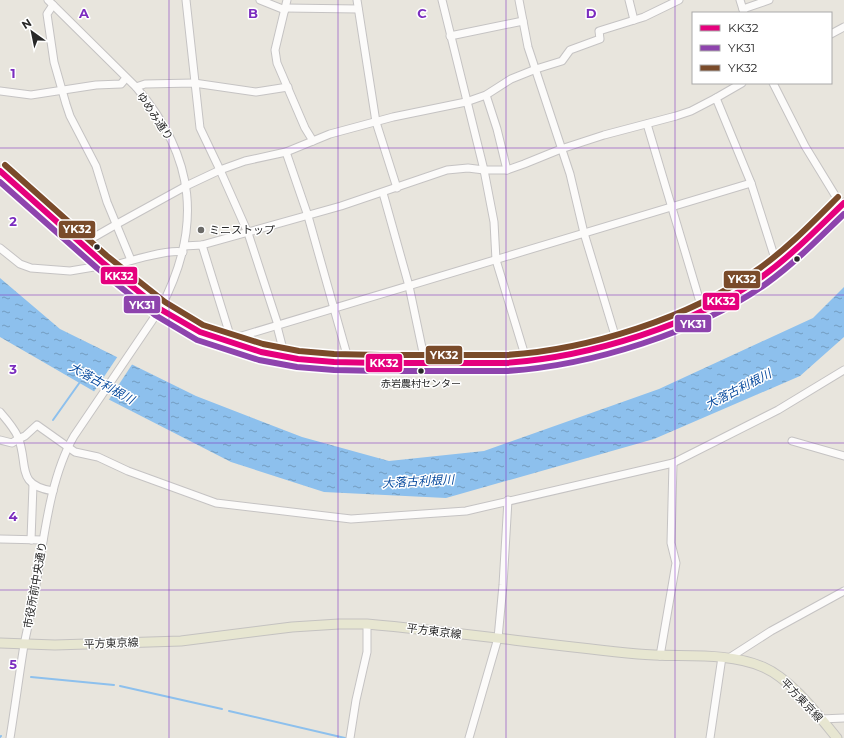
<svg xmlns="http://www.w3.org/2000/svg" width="844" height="738" font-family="Montserrat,'Noto Sans JP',sans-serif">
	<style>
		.water { fill: url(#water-ripples) }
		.pier { fill: #e8e5dd }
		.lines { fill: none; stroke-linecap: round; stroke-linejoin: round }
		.stream { stroke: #8dc0ed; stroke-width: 2 }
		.minor-casing { stroke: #c5c3c3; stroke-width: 9 }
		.major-casing { stroke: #c4c2c0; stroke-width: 11 }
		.minor { stroke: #fcfbfa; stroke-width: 7 }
		.major { stroke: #e7e6d1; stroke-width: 9 }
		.bus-1-casing { stroke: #fff; stroke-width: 9 }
		.bus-2-casing { stroke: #fff; stroke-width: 9 }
		.bus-3-casing { stroke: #fff; stroke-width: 9 }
		.bus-1 { stroke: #e5007d; stroke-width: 6 }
		.bus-2 { stroke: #8e44ad; stroke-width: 6 }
		.bus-3 { stroke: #7a4b2a; stroke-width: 6 }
		.grid { fill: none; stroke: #7b2cbf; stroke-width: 1; stroke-opacity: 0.55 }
		.poi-dot { fill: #6b6a67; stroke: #fff; stroke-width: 1.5 }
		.bus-dot { fill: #282828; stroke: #fff; stroke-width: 1.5 }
		.labels { text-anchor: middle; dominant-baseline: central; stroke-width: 3; stroke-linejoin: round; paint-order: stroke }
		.bus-label { font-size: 10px; fill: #282828; stroke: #fff }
		.street-label { font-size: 11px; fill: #282828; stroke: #fff }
		.poi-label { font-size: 11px; fill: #282828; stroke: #fff; text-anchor: start }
		.water-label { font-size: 12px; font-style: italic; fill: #074a9e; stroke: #fff }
		.grid-label { font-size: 13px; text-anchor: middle; font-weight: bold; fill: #7b2cbf; stroke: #fff; stroke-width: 3; stroke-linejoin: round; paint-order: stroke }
		.line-badge { stroke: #fff; stroke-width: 1.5 }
		.badge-label { font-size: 11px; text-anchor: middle; font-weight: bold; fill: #fff }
	</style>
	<defs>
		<pattern id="water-ripples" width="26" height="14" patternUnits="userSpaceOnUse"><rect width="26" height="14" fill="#8dc0ed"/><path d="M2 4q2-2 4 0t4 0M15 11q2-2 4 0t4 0" fill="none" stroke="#739cc0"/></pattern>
	</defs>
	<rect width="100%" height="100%" fill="#e8e5dd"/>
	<!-- water -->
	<path class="water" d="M0,278l60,51 136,67 106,41 87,24 95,-10 175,-62 154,-71 31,-31v50l-44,39 -146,63 -208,59 -122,-6 -93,-30 -129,-66 -102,-59z"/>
	<!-- pier -->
	<path class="pier" d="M118,356l15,7 -25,38 -15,-8z"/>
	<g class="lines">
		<!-- stream -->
		<g class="stream">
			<path d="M53,420l27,-38"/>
			<path d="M31,677l83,8"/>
			<path d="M120,686l102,23"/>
			<path d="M229,711l116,27"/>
			<path d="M0,737l1,-1"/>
		</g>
		<!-- minor casing -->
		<g class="minor-casing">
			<g id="minor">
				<path d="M186,0l14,128 20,42 28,63 30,92"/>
				<path d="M260,0l25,10"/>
				<path d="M287,0l-12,50 2,13 28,65 8,13"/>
				<path d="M357,0l19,122 21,66"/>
				<path d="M442,0l42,170 10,52 2,38 31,102"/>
				<path d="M519,0l9,47 42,127 14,59 33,109"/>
				<path d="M629,0l5,20"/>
				<path d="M740,0l4,13"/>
				<path d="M53,5l-6,9 7,48 12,42 4,12 26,50 11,36 24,58"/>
				<path d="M285,8l73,1"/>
				<path d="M743,9l26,-9"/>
				<path d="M831,34l13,-7"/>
				<path d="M450,36l73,-15"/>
				<path d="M773,83l32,63 36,59"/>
				<path d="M136,87l9,-3 49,-1 62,9 32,-5"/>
				<path d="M0,91l31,4 65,-10 25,-1 5,-6"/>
				<path d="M486,95l11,34 10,41"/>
				<path d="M716,98l26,-15"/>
				<path d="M647,124l56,188"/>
				<path d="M286,152l22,64 41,146"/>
				<path d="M383,193l26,93 16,76"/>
				<path d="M82,244l35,-20 69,-38 34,-16 25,-9 41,-9 44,-18 63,-17 73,-15 20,-7 25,-16 25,-10 26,-8 8,-11 30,-11 -1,-8 45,-14 35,-17"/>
				<path d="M202,245l27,87 -4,9"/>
				<path d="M184,246l18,-1 139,-39 106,-36 21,-2 16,2h23l17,-6 37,-15 43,-14 72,-19 15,-5 25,-13 35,85 26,82"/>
				<path d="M0,248l20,16 11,4 39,3 24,-4 8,-5"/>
				<path d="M109,267c17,-5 58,-18 74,-15"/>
				<path d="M277,326l8,31"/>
				<path d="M225,341l526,-158"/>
				<path d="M0,412c7,8 14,16 18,25 11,28 -3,48 35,54"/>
				<path d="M0,440l12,3 6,-4 7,-3 12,-11 38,27 23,5 30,14 88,32 135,16 115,-8 207,-48 105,-53 66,-40"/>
				<path d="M792,441l52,15"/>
				<path d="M0,539l43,1"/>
				<path d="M31,540l2,-55"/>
				<path d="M660,656l16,-93 -5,-20 2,-80"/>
				<path d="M729,658l42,-27 73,-40"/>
				<path d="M821,719l23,-1"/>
				<path d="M10,738c5,-31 9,-62 14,-93 4,-20 9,-40 12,-60 8,-47 14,-108 38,-149l86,-127c43,-81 36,-152 -24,-222l-88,-87"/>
				<path d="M350,738l6,-38 11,-48v-28"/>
				<path d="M469,738l29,-100 5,-53 5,-85"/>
				<path d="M710,738l12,-81"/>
			</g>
		</g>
		<!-- major casing -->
		<g class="major-casing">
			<g id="major">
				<path d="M0,171l102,91 58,47 40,23 25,9 36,11 37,7 36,3 46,1h126c47,-2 87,-13 131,-27 40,-13 78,-28 113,-51 34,-22 65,-54 94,-82"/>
				<path d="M0,643l55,2 126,-4 111,-14 47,-3h28c90,8 180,21 271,30 40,4 88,-3 125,13 28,12 55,48 74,71"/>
			</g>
		</g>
		<!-- minor -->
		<use href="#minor" class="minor"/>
		<!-- major -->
		<use href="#major" class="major"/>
		<!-- bus-1 casing -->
		<g class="bus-1-casing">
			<path id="bus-1" d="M0,171l102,91 58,47 40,23 61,20 37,7 36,3 46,1h126c83,-6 189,-38 257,-87 29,-21 55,-48 81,-73"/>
		</g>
		<!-- bus-2 casing -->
		<g class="bus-2-casing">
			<path id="bus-2" d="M0,182l97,86 58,47 42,25 62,20 38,7 37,3 46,1h126c84,-5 193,-39 261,-88 28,-20 52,-45 77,-69"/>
		</g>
		<!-- bus-3 casing -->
		<g class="bus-3-casing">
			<path id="bus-3" d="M5,165l102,91 58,46 38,23 60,19 36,7 35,3 46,1h126c81,-5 184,-37 251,-85 30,-21 55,-47 81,-73"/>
		</g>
		<!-- bus-1 -->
		<use href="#bus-1" class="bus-1"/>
		<!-- bus-2 -->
		<use href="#bus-2" class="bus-2"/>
		<!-- bus-3 -->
		<use href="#bus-3" class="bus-3"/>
	</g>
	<!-- grid -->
	<path class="grid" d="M169,0v738M338,0v738M506,0v738M675,0v738M0,148h844M0,295h844M0,443h844M0,590h844"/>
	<!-- markers -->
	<circle class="poi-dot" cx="201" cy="230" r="4"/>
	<g class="bus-dot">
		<circle cx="97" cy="247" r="3.5"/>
		<circle cx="797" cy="259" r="3.5"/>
		<circle cx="421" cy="371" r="3.5"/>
	</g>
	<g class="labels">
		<!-- bus labels -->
		<g class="bus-label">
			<text x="421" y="383">赤岩農村センター</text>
		</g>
		<!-- street labels -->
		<g class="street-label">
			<text transform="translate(155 116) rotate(56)">ゆめみ通り</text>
			<text transform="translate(35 585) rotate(-80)">市役所前中央通り</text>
			<text transform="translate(434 631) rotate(7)">平方東京線</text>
			<text transform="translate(111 643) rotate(-2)">平方東京線</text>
			<text transform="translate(802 700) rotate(46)">平方東京線</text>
		</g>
		<!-- poi labels -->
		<g class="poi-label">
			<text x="209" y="230">ミニストップ</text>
		</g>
		<!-- water labels -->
		<g class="water-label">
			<text transform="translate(102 383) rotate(29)">大落古利根川</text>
			<text transform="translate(738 389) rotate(-27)">大落古利根川</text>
			<text transform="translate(418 481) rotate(-3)">大落古利根川</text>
		</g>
	</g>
	<g class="grid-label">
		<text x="84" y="18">A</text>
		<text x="253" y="18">B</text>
		<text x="422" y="18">C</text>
		<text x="591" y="18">D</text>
		<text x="13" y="78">1</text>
		<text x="13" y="226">2</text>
		<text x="13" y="374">3</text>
		<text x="13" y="521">4</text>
		<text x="13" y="669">5</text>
	</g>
	<g class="line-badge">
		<rect x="58" y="220" width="38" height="19" rx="4" fill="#7a4b2a"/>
		<rect x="100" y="266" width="38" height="19" rx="4" fill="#e5007d"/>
		<rect x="723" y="270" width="38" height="19" rx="4" fill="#7a4b2a"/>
		<rect x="702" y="292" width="38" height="19" rx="4" fill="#e5007d"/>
		<rect x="123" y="295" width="38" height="19" rx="4" fill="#8e44ad"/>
		<rect x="674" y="314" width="38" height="19" rx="4" fill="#8e44ad"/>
		<rect x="425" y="345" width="38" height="20" rx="4" fill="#7a4b2a"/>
		<rect x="365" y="353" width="38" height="20" rx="4" fill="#e5007d"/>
	</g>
	<g class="badge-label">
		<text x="77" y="233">YK32</text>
		<text x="119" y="280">KK32</text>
		<text x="742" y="283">YK32</text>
		<text x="721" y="305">KK32</text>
		<text x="142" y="309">YK31</text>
		<text x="693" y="328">YK31</text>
		<text x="444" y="359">YK32</text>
		<text x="384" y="367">KK32</text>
	</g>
	<!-- legend -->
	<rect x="692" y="12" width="140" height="72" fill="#ffffff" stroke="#a9a9a9"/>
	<rect x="700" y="25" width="20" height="6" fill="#e5007d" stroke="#a9a9a9"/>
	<text x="728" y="32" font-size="12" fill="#282828">KK32</text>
	<rect x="700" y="45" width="20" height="6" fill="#8e44ad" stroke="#a9a9a9"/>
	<text x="728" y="52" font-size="12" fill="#282828">YK31</text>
	<rect x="700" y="65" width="20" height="6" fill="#7a4b2a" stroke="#a9a9a9"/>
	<text x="728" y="72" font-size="12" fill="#282828">YK32</text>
	<!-- north arrow -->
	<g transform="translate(32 32) rotate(327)" stroke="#ffffff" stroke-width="3" paint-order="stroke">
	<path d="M0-3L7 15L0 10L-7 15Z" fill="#282828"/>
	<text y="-6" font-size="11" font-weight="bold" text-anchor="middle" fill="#282828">N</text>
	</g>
</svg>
